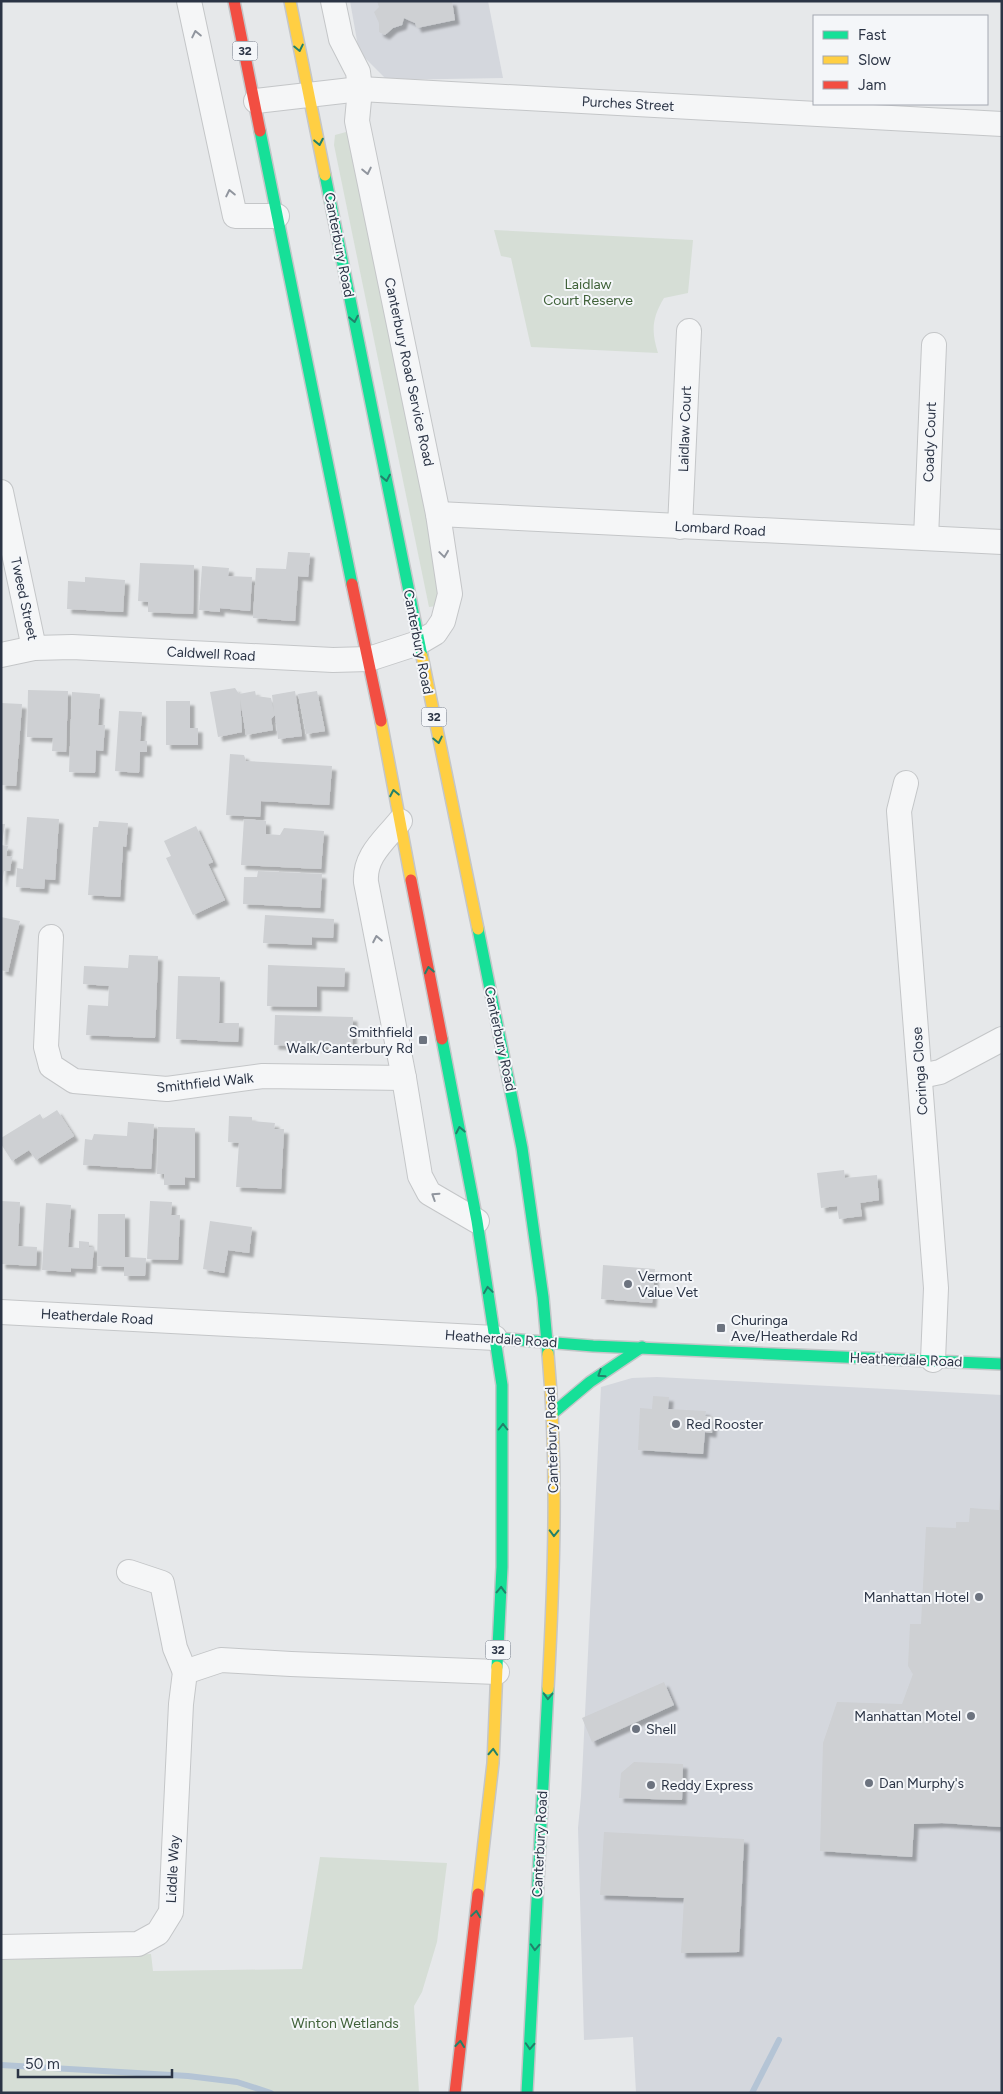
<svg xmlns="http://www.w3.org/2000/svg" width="1003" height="2094" font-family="Figtree,sans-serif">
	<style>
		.built { fill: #d4d7dd }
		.green { fill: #d6ded6 }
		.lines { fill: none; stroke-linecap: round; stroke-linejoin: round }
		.stream { stroke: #b4c4d5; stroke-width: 6 }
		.building { fill: #ced0d3; filter: url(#shadow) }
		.street-casing { stroke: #c4c6c8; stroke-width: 26 }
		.fast-casing { stroke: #c4c6c8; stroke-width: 14 }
		.slow-casing { stroke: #c4c6c8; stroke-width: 14 }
		.jam-casing { stroke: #c4c6c8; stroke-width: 14 }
		.street { stroke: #f5f6f7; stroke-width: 24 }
		.fast { stroke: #16e098; stroke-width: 11 }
		.slow { stroke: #ffcf43; stroke-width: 11 }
		.jam { stroke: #f24e42; stroke-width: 11 }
		.oneway { stroke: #90959e }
		.oneway2 { stroke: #22816a }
		.poi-dot { fill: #6c737f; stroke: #f4f6f9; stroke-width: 2 }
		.labels { text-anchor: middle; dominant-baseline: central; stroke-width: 4; stroke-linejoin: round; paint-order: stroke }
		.shield { fill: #f4f6f9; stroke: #676e7b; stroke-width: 1 }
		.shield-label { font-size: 12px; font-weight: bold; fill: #2b3445 }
		.street-label { font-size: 14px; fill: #2b3445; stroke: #f4f6f9 }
		.park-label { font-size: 14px; fill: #3f6138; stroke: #f4f6f9 }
		.poi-label { font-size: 14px; fill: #2b3445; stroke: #f4f6f9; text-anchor: start }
	</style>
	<defs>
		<filter id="shadow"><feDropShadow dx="4.5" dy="4.5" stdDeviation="1" flood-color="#0004"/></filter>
	</defs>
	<rect width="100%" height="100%" fill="#e6e8ea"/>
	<!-- built -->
	<g class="built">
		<path d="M350,1h138l15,77 -116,2 -28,-28z"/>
		<path d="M657,1377l345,18v698h-366l-3,-56 -49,3 -6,-212 3,-32 20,-409 31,-9z"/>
	</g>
	<!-- green -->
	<g class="green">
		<path d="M346,132l5,6 90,443 -4,25 -8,1 -95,-462 1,-10z"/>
		<path d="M494,230l199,10 -5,53 -24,5c-12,20 -13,33 -6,55l-127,-6 -20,-89 -10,-2z"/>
		<path d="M320,1857l127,6 -10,79 -15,50 -8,14 5,87h-418v-133l150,-6 2,17 149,-2z"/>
	</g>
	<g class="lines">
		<!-- stream -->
		<g class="stream">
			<path d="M1,2065l187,11 49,6 34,11"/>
			<path d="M752,2093l27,-53"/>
		</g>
	</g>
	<!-- building -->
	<g class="building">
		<path d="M377,1h75l3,19 -38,8 -2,-5 -11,-5 -2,7 -9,3 -8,7 -6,-3v-9l-5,-11 5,-5z"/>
		<path d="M288,552l22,1 -2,24 -10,-1 -3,45 -42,-3 3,-50 30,1z"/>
		<path d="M140,563l54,2 -1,49 -45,-2v-10l-10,-1z"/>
		<path d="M202,566l27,2 -1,8 24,1 -2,34 -30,-3v4l-21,-2z"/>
		<path d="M85,577l40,3 -2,32 -56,-3 1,-28 17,1z"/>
		<path d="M235,688l4,6 16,-3 1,5 15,2 3,14 -2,-17 23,-4 7,45 -24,3 -3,-24 -4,4 2,11 -27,5 -6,-36 2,33 -24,5 -8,-45z"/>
		<path d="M28,690l40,1 -2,61 -14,-1 1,-13 -26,-1z"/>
		<path d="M317,691l8,40 -19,3 -8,-40z"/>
		<path d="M72,692l28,2 -2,31h7l-2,26 -7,-1 -1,23 -26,-1z"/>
		<path d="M166,701h24v27h8v17h-32z"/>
		<path d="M1,703l21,1 -6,82 -15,-1z"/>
		<path d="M119,711l23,1 -2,29h7v11h-7l-1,21 -24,-2z"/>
		<path d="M230,754l14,1 2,6 86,5 -3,39 -68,-4 -1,16 -34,-2z"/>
		<path d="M27,817l32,2 -4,61 -10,-1 -1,10 -28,-2 1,-19 6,1z"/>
		<path d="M244,819l22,2v13l14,1 4,-7 40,3 -3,38 -80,-4z"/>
		<path d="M99,821l29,2 -2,24 -3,-1 -3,51 -32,-2 5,-68h5z"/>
		<path d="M1,824h4l-3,19h-1z"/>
		<path d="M196,826l17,36 -5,2 17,36 -32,15 -27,-57 5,-2 -7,-15z"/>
		<path d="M1,845l7,1 -2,10 6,1 -2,14h-6l-2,12z"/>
		<path d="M258,871l64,3 -2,34 -77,-4 1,-27h13z"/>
		<path d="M265,915l69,4 -1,19 -21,-1v8l-49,-2z"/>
		<path d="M1,917l19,4 -12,51 -7,-2z"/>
		<path d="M129,955l29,1 -3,82 -69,-3 2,-30 20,1 1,-20 -26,-2 1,-18 44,2z"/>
		<path d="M268,965l77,3 -1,19 -27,-1v21l-50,-1z"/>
		<path d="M178,976l42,1 -1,46h20l-1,19 -62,-3z"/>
		<path d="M275,1015l78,2 -1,31 -78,-3z"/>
		<path d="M57,1110l17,26 -38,24 -7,-10 -17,11 -11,-17v-6l39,-24 3,5z"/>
		<path d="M229,1116l23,1v4l23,2 -1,6h10l-3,60 -45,-2 3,-44 -11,-1z"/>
		<path d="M128,1122l26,2 -3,45 -68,-4 2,-26 7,1 2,-6 33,2z"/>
		<path d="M158,1127l37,1v50l-10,-1v8h-21v-11h-7z"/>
		<path d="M844,1170l1,8 32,-3 2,25 -19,3 2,13 -23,3 -2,-13 -16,2 -4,-35z"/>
		<path d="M1,1201l19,1 -2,44 19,1 -1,19 -35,-2z"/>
		<path d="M150,1201l22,1 -1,13h9l-2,45 -31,-1z"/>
		<path d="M46,1203l25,2 -3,42 11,1v-7l10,1v5h5l-2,22 -21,-1v4l-29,-2z"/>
		<path d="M98,1214h27v43l21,1 -1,18h-21v-9l-27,-1z"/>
		<path d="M210,1221l42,6 -3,26 -21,-3 -4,23 -21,-4z"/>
		<path d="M603,1265l52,4 -3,34 -51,-4z"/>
		<path d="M653,1396l16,1 -1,12 38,2 -1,5h8l-1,17 -7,-1 -2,22 -65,-4 2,-42 12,1z"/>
		<path d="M1000,1495h2v332l-60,-4 -28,1 -2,33 -92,-6 3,-108 14,-41 65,2 11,-30 -5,-8 2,-42h11l5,-97 30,1v-6h13l1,-14 29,2z"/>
		<path d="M664,1682l10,23 -82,37 -10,-24z"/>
		<path d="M634,1762l49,2 -1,36 -63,-2 2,-25z"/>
		<path d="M604,1832l140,7 -5,113 -58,1 3,-55 -84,-3z"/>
	</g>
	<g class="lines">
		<!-- street casing -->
		<g class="street-casing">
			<g id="street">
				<path d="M189,1l46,215h42"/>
				<path d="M256,101l104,-12 642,35"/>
				<path d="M1,492l33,156"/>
				<path d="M438,514l564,28"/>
				<path d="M680,527l9,-196"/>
				<path d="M926,538l8,-193"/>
				<path d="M1,655l33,-7 38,-1 261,13 36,-1 49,-16 17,-10 8,-12 7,-27 -12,-80 -81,-393 3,-32 -2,-17 -17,-33 -8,-38"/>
				<path d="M906,783l-7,28 37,477 -3,72"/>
				<path d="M400,821c-16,20 -36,35 -34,61l38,196 16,98 9,17 48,28"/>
				<path d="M51,937l-5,110 5,19 23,15 93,8 96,-13 141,2"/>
				<path d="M921,1076l19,-4 62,-33"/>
				<path d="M1,1312l494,26"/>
				<path d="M129,1572l33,11 13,65 10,24"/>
				<path d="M1,1947l137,-3 20,-11 13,-21 10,-208 4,-32 36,-12 70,4 206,8"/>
			</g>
		</g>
		<!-- fast casing -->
		<g class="fast-casing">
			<g id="fast">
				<path d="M260,131l92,453"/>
				<path d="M325,175l97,481"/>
				<path d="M478,929l44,219 21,149 5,57"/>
				<path d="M442,1039l35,182 25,164v182l-5,100"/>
				<path d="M495,1338l98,8 409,18"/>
				<path d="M553,1413l37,-31 52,-35"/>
				<path d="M527,2093l21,-404"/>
			</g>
		</g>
		<!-- slow casing -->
		<g class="slow-casing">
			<g id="slow">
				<path d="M290,1l35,174"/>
				<path d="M422,656l56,273"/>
				<path d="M381,721l30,159"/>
				<path d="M548,1354c10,112 6,223 0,335"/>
				<path d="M478,1894l15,-131 4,-96"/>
			</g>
		</g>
		<!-- jam casing -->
		<g class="jam-casing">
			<g id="jam">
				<path d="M234,1l26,130"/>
				<path d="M352,584l29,137"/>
				<path d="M411,880l31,159"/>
				<path d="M455,2093l23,-199"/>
			</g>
		</g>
		<!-- street -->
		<use href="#street" class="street"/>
		<!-- fast -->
		<use href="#fast" class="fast"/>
		<!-- slow -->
		<use href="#slow" class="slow"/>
		<!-- jam -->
		<use href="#jam" class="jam"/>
	</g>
	<!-- one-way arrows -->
	<defs><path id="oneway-chevron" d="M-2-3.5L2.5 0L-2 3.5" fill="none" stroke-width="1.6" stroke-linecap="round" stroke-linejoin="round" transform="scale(1.25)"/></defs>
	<g class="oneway">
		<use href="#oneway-chevron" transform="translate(196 34) rotate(-102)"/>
		<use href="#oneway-chevron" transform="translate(367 171) rotate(78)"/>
		<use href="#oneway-chevron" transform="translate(230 193) rotate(-102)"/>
		<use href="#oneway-chevron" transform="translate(444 554) rotate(82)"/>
		<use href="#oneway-chevron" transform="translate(377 939) rotate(-101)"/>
		<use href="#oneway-chevron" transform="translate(435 1196) rotate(-147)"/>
	</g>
	<g class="oneway2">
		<use href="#oneway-chevron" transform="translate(299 48) rotate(78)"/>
		<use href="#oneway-chevron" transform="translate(319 142) rotate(79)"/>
		<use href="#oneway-chevron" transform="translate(354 319) rotate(79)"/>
		<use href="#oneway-chevron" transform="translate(386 478) rotate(79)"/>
		<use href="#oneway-chevron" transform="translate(438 740) rotate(78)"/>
		<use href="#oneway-chevron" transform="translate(394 793) rotate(-101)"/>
		<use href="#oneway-chevron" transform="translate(429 970) rotate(-101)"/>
		<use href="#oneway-chevron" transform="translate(460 1130) rotate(-101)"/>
		<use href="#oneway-chevron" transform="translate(488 1290) rotate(-98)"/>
		<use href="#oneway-chevron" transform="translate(601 1374) rotate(147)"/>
		<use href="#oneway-chevron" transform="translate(503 1427) rotate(-90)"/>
		<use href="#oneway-chevron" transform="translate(554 1533) rotate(91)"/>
		<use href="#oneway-chevron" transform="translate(501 1590) rotate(-88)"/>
		<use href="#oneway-chevron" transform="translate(548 1696) rotate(92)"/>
		<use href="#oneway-chevron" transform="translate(493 1752) rotate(-87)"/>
		<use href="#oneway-chevron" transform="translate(476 1914) rotate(-82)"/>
		<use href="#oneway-chevron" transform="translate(535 1947) rotate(93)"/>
		<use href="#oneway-chevron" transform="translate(460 2044) rotate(-84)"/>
		<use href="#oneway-chevron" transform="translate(530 2046) rotate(93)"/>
	</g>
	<!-- markers -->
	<g class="poi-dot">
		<rect x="418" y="1035" width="10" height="10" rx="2.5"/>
		<circle cx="628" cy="1284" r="5"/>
		<rect x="716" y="1323" width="10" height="10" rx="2.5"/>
		<circle cx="676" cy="1424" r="5"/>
		<circle cx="979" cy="1597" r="5"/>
		<circle cx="971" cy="1716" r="5"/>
		<circle cx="636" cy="1729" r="5"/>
		<circle cx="869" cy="1783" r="5"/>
		<circle cx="651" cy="1785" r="5"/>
	</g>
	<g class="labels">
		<!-- shield labels -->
		<g class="shield">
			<rect x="232.5" y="41.5" width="25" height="19" rx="4"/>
			<rect x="421.5" y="707.5" width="25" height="19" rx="4"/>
			<rect x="485.5" y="1640.5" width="25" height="19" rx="4"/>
		</g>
		<g class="shield-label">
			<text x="245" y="51">32</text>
			<text x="434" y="717">32</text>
			<text x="498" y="1650">32</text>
		</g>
		<!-- street labels -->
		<g class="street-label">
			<text transform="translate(628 104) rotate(3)">Purches Street</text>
			<text transform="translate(339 245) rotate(79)">Canterbury Road</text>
			<text transform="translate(409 372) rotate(78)">Canterbury Road Service Road</text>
			<text transform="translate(685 429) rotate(-88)">Laidlaw Court</text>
			<text transform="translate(930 442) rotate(-88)">Coady Court</text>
			<text transform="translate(720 529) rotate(3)">Lombard Road</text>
			<text transform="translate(24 599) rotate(78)">Tweed Street</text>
			<text transform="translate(418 642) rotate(79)">Canterbury Road</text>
			<text transform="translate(211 654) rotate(3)">Caldwell Road</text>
			<text transform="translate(500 1039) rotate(78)">Canterbury Road</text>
			<text transform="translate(920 1071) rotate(-94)">Coringa Close</text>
			<text transform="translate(205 1083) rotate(-6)">Smithfield Walk</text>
			<text transform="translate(97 1317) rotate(3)">Heatherdale Road</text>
			<text transform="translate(501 1339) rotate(4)">Heatherdale Road</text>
			<text transform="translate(906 1360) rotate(2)">Heatherdale Road</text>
			<text transform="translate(552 1440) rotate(-92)">Canterbury Road</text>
			<text transform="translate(540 1844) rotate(-87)">Canterbury Road</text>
			<text transform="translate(173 1869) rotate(-87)">Liddle Way</text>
		</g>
		<!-- park labels -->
		<g class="park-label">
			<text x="588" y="284">Laidlaw<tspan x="588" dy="16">Court Reserve</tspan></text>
			<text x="345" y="2023">Winton Wetlands</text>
		</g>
		<!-- poi labels -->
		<g class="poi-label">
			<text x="413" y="1032" text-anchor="end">Smithfield<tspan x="413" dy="16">Walk/Canterbury Rd</tspan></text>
			<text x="638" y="1276">Vermont<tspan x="638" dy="16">Value Vet</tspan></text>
			<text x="731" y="1320">Churinga<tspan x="731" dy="16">Ave/Heatherdale Rd</tspan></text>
			<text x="686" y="1424">Red Rooster</text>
			<text x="969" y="1597" text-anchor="end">Manhattan Hotel</text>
			<text x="961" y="1716" text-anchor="end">Manhattan Motel</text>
			<text x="646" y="1729">Shell</text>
			<text x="879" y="1783">Dan Murphy's</text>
			<text x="661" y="1785">Reddy Express</text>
		</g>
	</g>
	<!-- border -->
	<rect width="1003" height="2094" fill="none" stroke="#2b3445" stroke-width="5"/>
	<!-- legend -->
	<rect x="813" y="15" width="175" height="90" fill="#f4f6f9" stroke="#a4a8b1"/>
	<rect x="823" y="31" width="25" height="8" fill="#16e098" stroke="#a4a8b1"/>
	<text x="858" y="40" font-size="15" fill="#2b3445">Fast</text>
	<rect x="823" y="56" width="25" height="8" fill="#ffcf43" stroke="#a4a8b1"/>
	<text x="858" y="65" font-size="15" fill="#2b3445">Slow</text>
	<rect x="823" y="81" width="25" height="8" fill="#f24e42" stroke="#a4a8b1"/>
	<text x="858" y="90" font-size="15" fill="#2b3445">Jam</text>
	<!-- scale -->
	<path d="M18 2069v8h154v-8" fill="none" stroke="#2b3445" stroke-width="2.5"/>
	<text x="25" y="2069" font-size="15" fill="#2b3445" stroke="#f4f6f9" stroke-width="4" paint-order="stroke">50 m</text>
</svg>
